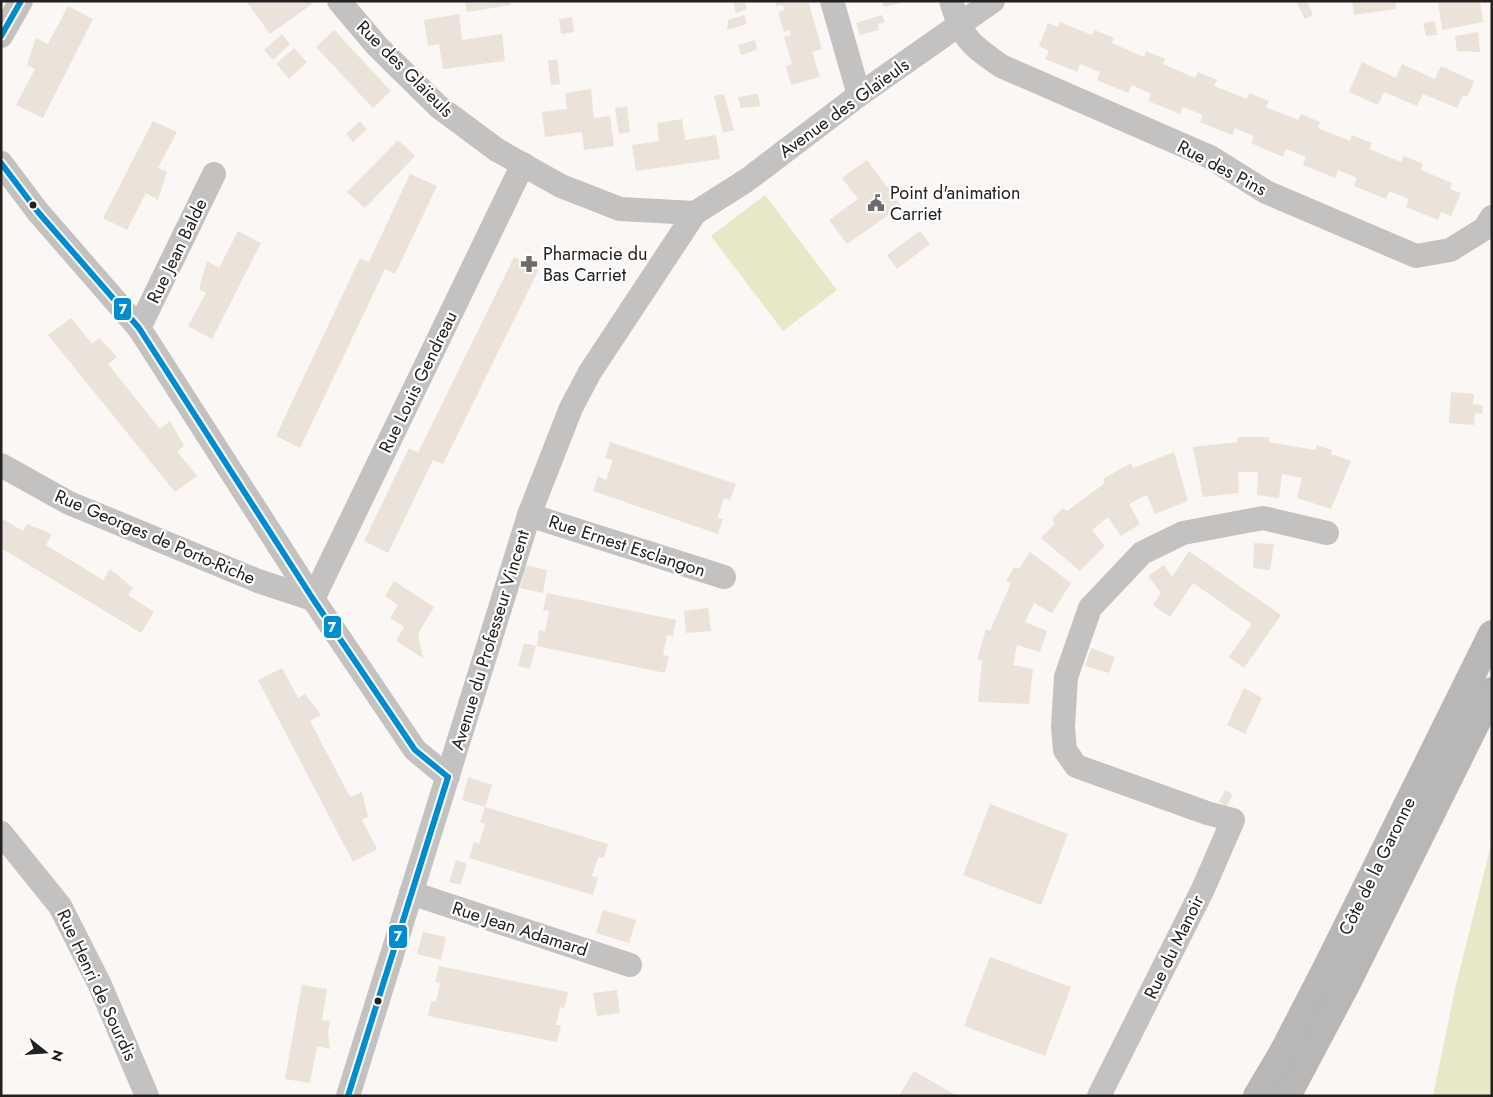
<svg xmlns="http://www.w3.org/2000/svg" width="1493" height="1097" font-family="Jost,sans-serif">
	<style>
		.green { fill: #e6e8c7 }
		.building { fill: #ebe2d9 }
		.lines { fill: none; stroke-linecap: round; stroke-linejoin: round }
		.minor { stroke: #c3c2c1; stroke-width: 24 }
		.secondary { stroke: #b9b7b6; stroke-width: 28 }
		.bus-1-casing { stroke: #fff; stroke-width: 10 }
		.bus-1 { stroke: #008cd0; stroke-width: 6 }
		.bus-dot { fill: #232120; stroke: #fff; stroke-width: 2 }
		.labels { text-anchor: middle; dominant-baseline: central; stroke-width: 4.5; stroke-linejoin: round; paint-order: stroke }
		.street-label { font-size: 18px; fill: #232120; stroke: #fff }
		.poi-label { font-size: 18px; fill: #232120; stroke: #fff; text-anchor: start }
		.line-badge { stroke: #fff; stroke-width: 2 }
		.badge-label { font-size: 14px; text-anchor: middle; font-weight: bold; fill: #fff }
	</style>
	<rect width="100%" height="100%" fill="#faf7f5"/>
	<!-- green -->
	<g class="green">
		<path d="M765,195l72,95 -54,41 -72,-95z"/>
		<path d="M1492,841v255h-59l22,-107z"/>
	</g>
	<!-- building -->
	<g class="building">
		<path d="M246,1h64l2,3 -42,30z"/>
		<path d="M465,1h45l1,4 -44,7z"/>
		<path d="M733,1h12l2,8 -11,4z"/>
		<path d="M775,1h33l14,48 -10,3 8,25 -29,8 -5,-19 6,-2 -8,-27 7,-2 -1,-5 -6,2 -6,-20 6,-2 -1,-5 -7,1z"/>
		<path d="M882,1h22v1l-20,5z"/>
		<path d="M1296,1h11l6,14 -8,4z"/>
		<path d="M1352,1h43l1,8 -42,6z"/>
		<path d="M1438,1h42l3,21 -41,8z"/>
		<path d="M68,6l25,13 -50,99 -27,-13 19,-36 -8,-4 9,-27 12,6z"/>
		<path d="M459,14l3,26 40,-6 3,27 -62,8 -4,-25 -11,2 -4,-26z"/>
		<path d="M744,15l3,9 -20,6 1,-10z"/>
		<path d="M882,15l3,7 -7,2 1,6 -19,5 -4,-12z"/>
		<path d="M572,17l2,15 -13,2 -2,-15z"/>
		<path d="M1435,21l2,14 -11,1 -3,-13z"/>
		<path d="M1060,22l32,13 2,-5 20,8 -2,5 32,14 2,-6 19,8 -2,5 32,14 3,-6 19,8 -3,6 33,13 2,-6 20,8 -3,6 32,13 3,-6 19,8 -2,6 32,13 2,-6 20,8 -3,6 32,13 3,-6 19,8 -2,6 31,13 -2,6 11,4 -10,23 -10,-4 -3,8 -32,-13 3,-8 -20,-8 -3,8 -32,-13 3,-8 -19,-8 -3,8 -32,-13 3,-8 -20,-8 -3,8 -32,-14 3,-7 -19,-8 -3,7 -32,-13 3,-7 -20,-8 -3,7 -32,-13 3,-7 -19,-9 -4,8 -31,-13 3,-8 -20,-8 -3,8 -32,-13 4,-8 -10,-5 9,-23 10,4z"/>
		<path d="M334,30l57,61 -18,17 -57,-61z"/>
		<path d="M1478,32l2,20 -23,-1 -2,-15z"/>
		<path d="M282,34l8,10 -17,16 -9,-10z"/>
		<path d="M755,40l2,10 -16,5 -3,-10z"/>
		<path d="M294,48l13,14 -18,17 -13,-15z"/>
		<path d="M557,59l3,25 -9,1 -3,-24z"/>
		<path d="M1362,62l34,16 6,-14 33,15 6,-13 33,15 -7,16 -4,-2 -6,13 -34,-14 -6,12 -33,-14 -6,13 -29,-13z"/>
		<path d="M591,89l3,29 16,-2 4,30 -30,4 -2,-18 -37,5 -3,-25 25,-3 -2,-16z"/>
		<path d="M724,94l10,36 -11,3 -9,-37z"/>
		<path d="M758,94l2,12 -19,2 -3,-11z"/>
		<path d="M627,107l3,25 -11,2 -4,-26z"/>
		<path d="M682,119l3,21 31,-5 4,24 -84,12 -4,-26 27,-4 -2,-18z"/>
		<path d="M153,121l24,11 -19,36 9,4 -9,28 -12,-7 -19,37 -24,-12z"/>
		<path d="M360,121l7,8 -14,13 -7,-8z"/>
		<path d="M398,140l17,16 -50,52 -18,-16z"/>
		<path d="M867,160l34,46 -54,38 -18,-24 29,-21 -16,-21z"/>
		<path d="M410,174l27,12 -42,88 -10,-5 -85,179 -24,-12 84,-178 9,4z"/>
		<path d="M238,231l23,12 -49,96 -24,-13 18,-33 -7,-4 8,-28 12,7z"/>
		<path d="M920,231l10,13 -33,25 -10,-14z"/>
		<path d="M514,257l25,12 -96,195 -10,-4 -45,93 -24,-12 45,-93 9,5z"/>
		<path d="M71,318l21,26 7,-6 18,19 -9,7 52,65 10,-8 14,25 -7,5 20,25 -22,16 -127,-157z"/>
		<path d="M1451,392l23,2 -1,10 10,1 -1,9 -7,-1 -1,12 -25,-2z"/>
		<path d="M1237,437h32v5l46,8 2,-5 15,5 -1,4 20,7 -20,48 -34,-11 5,-20 -9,-2 -11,-2 -3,24 -22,-3 1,-23h-20l1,21 -36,4 -10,-50 44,-5z"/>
		<path d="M610,442l126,42 -6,16 -6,-2 -7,20 6,1 -5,15 -125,-43 5,-15 8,4 7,-20 -8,-2z"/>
		<path d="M1174,452l14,49 -33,13 -8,-19 -5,2 -13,7 11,20 -19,12 -13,-19 -16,13 13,16 -25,25 -39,-33 14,-15 -3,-3 2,-3 9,-9 4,3 38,-28 -2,-4 28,-16 2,5z"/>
		<path d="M1,518l22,13 4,-7 25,10 -6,11 57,35 7,-11 23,19 -5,7 26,17 -13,21 -140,-85z"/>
		<path d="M1254,543l20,1 -4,26 -17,-2z"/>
		<path d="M1189,551l92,64 -37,53 -15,-11 23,-33 -59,-41 -23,34 -17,-12 8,-12 -13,-17 16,-11 8,12z"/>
		<path d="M1030,552l41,31 -19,30 -18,-10 -9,19 22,9 -7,21 -23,-7 -4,20 20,4 -4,35 -51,-2 4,-41 -4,-1v-4l8,-27 4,2 21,-48 -5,-2 5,-8 3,-6 5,2z"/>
		<path d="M525,565l22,5 -4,23 -23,-5z"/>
		<path d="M394,581l40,26 -16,27 5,24 -27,-17 8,-14 -14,-9 8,-13 -13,-9z"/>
		<path d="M547,593l129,27 -3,16 -6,-1 -4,20 6,1 -4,17 -128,-27 2,-16 6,2 4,-21 -6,-1z"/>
		<path d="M708,608l3,23 -25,2 -2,-22z"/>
		<path d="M524,643l12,3 -6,23 -12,-3z"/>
		<path d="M1091,648l24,9 -6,16 -24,-7z"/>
		<path d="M282,668l16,30 7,-4 16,21 -11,6 40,76 12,-5 6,25 -6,3 15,29 -24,13 -95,-182z"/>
		<path d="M1244,688l18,10 -17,36 -18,-9z"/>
		<path d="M468,777l24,8 -7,22 -23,-7z"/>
		<path d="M1225,790l8,4 -6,12 -8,-4z"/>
		<path d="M990,804l78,30 -27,71 -78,-30z"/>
		<path d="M485,807l123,37 -4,14 -6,-1 -6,19 6,2 -5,17 -124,-37 5,-16 5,2 6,-20 -5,-2z"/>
		<path d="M456,860l11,4 -7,21 -11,-3z"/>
		<path d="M603,910l33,10 -7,23 -33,-10z"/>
		<path d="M423,932l23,5 -5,23 -24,-6z"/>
		<path d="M990,957l81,30 -26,69 -81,-30z"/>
		<path d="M439,966l129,26 -4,16 -4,-1 -4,18h5l-4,17 -129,-26 3,-15 5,1 4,-19 -5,-1z"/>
		<path d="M302,985l25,4 -5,31 8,1 -2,12 2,16 -13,-3 -7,37 -25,-4z"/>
		<path d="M617,990l3,23 -23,3 -4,-23z"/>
		<path d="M914,1071l43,25h-58z"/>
	</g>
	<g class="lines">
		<!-- minor -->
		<g class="minor">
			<path d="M339,1l38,45 62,61 58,43 64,36 59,23 75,4"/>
			<path d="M832,1l27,94"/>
			<path d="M951,1c12,39 18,42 50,65l209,91 56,35 150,64 34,-6 34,-21 8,-12"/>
			<path d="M1,36l20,-35"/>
			<path d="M1,163l37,49 101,116 174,271 102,151 33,27"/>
			<path d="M139,328l75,-154"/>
			<path d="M1,465l68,38 189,78 55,18 210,-435"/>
			<path d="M529,515l195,62"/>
			<path d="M1,833l59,73 40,79 47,111"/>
			<path d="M411,893l219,72"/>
			<path d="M348,1096l181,-581 42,-107 19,-36 105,-159 52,-33 112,-85 134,-94"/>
			<path d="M1099,1096l104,-207 30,-69 -26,-7 -131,-47 -11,-16 -2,-23 3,-50 24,-69 52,-55 41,-20 80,-15 64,15"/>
		</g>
		<!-- secondary -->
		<g class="secondary">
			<path d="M1257,1096l25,-42 44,-85 166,-335"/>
			<path d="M1287,1096l60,-113 145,-292"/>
		</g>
		<!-- bus-1 casing -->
		<g class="bus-1-casing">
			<g id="bus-1">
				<path d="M1,36l20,-35"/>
				<path d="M1,163l37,49 101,116 174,271 102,151 33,27"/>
				<path d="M348,1096l100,-319"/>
			</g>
		</g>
		<!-- bus-1 -->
		<use href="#bus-1" class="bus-1"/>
	</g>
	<!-- icons -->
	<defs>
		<g id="civic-bare" transform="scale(1.35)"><path d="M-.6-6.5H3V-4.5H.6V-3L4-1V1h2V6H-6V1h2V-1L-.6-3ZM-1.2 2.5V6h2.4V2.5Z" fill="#6e6c6b" stroke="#fff" stroke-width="2.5" paint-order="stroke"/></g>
		<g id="pharmacy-bare" transform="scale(1.35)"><path d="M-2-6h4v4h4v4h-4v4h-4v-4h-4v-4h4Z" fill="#6e6c6b" stroke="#fff" stroke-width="2.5" paint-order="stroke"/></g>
	</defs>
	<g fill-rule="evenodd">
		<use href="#civic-bare" x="876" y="203"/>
		<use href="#pharmacy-bare" x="529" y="264"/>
	</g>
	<!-- markers -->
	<g class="bus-dot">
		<circle cx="33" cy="205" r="4.5"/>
		<circle cx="378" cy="1001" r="4.5"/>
	</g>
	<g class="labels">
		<!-- street labels -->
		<g class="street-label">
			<text transform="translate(405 69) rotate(45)">Rue des Glaïeuls</text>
			<text transform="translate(844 108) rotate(-36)">Avenue des Glaïeuls</text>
			<text transform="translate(1222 168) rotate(28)">Rue des Pins</text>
			<text transform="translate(177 251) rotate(-64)">Rue Jean Balde</text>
			<text transform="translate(418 382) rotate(-64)">Rue Louis Gendreau</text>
			<text transform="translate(155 537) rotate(23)">Rue Georges de Porto-Riche</text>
			<text transform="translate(627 546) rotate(18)">Rue Ernest Esclangon</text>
			<text transform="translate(490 640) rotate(-73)">Avenue du Professeur Vincent</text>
			<text transform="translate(1377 866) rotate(-64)">Côte de la Garonne</text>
			<text transform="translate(520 929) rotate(18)">Rue Jean Adamard</text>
			<text transform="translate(1174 947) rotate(-64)">Rue du Manoir</text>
			<text transform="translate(97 985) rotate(65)">Rue Henri de Sourdis</text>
		</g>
		<!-- poi labels -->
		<g class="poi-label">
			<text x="890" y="193">Point d'animation<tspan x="890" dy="21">Carriet</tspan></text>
			<text x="543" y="254">Pharmacie du<tspan x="543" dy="21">Bas Carriet</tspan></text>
		</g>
	</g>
	<g class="line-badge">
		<rect x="113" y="297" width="19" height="24" rx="5" fill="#008cd0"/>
		<rect x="323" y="615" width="19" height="24" rx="5" fill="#008cd0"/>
		<rect x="388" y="924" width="20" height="25" rx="5" fill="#008cd0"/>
	</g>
	<g class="badge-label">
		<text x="123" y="314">7</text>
		<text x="332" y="632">7</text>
		<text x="398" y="941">7</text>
	</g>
	<!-- border -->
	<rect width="1493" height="1097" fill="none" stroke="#232120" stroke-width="5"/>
	<!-- north arrow -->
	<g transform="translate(45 1052) rotate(107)" stroke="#ffffff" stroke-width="4" paint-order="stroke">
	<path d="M0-4L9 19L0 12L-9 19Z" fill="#232120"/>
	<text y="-8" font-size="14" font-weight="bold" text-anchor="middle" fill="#232120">N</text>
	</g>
</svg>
